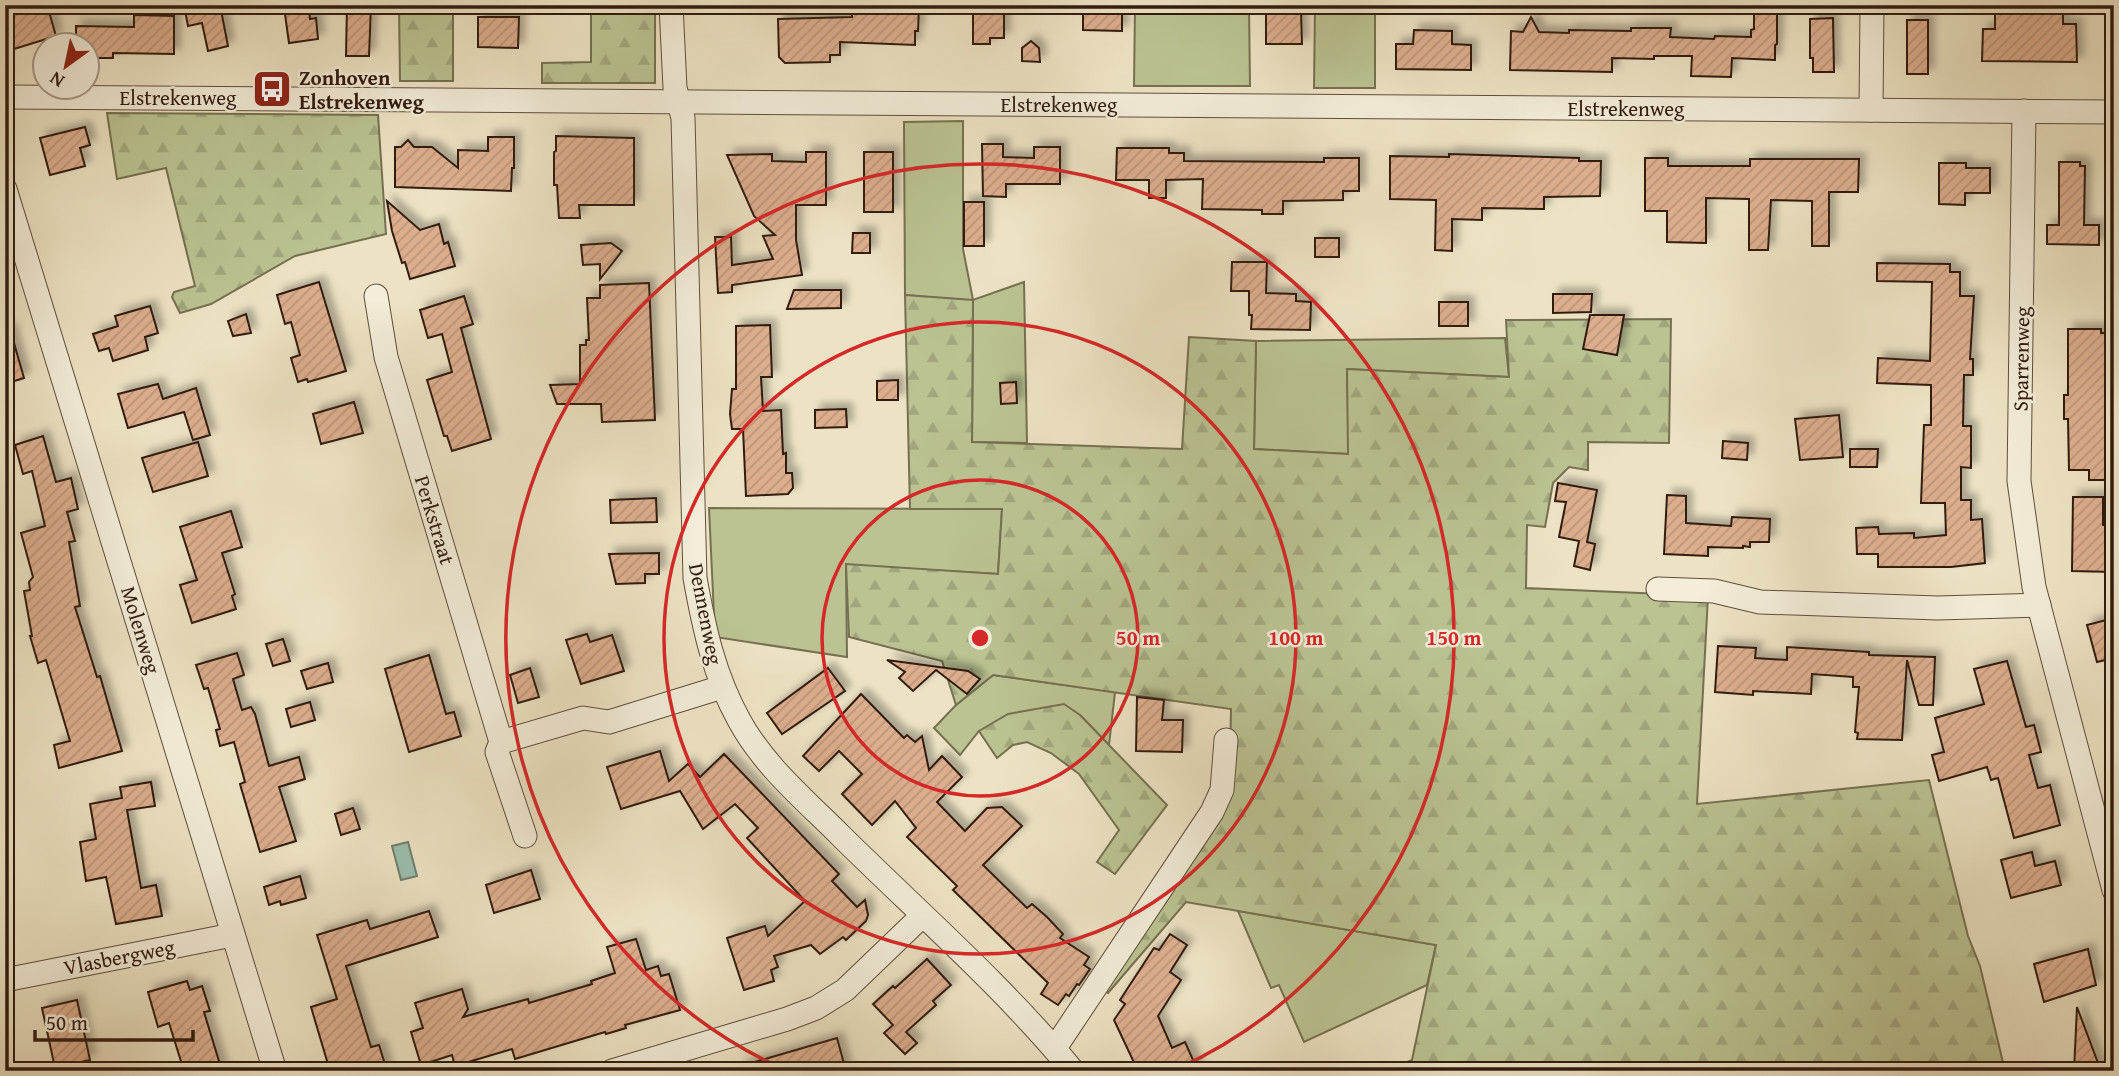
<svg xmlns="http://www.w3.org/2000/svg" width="2119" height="1076" font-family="'Gentium Book Plus',serif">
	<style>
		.green { fill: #bbc392; stroke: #767051; stroke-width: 2 }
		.forest { fill: url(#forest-firs); stroke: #767051; stroke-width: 2 }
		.water { fill: #9abfae; stroke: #707e6f; stroke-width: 2 }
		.building { fill: url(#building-hatch); stroke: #301c10; stroke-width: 2; filter: url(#shadow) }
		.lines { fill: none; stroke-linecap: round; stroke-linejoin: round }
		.minor-casing { stroke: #5f4e3d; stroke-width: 25 }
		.minor { stroke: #f3edd9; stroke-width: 23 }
		.ring { fill: none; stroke: #d62828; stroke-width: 3.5 }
		.labels { text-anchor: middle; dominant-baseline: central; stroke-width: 5; stroke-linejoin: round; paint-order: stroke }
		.poi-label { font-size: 21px; font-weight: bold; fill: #301c10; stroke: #f3edd9; text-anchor: start }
		.street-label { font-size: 21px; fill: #301c10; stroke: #f3edd9 }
		.centre { fill: #d62828; stroke: #f3edd9; stroke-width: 3.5 }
		.ring-label { font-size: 21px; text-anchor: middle; font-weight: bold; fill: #d62828; stroke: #f3edd9; stroke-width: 5; stroke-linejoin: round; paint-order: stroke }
	</style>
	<defs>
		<pattern id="forest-firs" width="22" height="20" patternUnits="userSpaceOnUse" patternTransform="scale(1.75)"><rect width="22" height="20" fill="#bbc392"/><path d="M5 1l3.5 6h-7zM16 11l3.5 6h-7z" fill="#a1a77d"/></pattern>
		<pattern id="building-hatch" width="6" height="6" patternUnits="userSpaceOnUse" patternTransform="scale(1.75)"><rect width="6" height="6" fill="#dcae8e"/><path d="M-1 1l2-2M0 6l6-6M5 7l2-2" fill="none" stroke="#bd9579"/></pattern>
		<filter id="shadow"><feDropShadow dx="6" dy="-6" stdDeviation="3.5" flood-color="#0004"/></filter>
	</defs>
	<rect width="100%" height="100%" fill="#ede3c4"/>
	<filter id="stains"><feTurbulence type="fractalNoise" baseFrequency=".00286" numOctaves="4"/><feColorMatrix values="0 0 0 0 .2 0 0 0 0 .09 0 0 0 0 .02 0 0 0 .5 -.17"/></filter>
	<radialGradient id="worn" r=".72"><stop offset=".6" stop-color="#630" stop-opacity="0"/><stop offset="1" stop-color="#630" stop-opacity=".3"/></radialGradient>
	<!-- green -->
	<g class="green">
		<path d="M1135,5h114l1,81h-116z"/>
		<path d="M1315,5h60v83h-61z"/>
		<path d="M963,121v128l10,51 51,-18 3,161 -55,-1 1,-141 -68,-6 -1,-173z"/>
		<path d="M1505,338l4,39 -162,-8 2,85 -95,-5 2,-108z"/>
		<path d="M709,508l293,1 -4,65 -152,-9 1,92 -132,-20z"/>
		<path d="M993,675l122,17 -6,53 -29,-30 -101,16 -19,24 -26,-27 22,-23z"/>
		<path d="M1238,911l198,34 -9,40 -123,57 -25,-57 -8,3z"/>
	</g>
	<!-- forest -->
	<g class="forest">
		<path d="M399,5h54v76h-53z"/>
		<path d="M591,5h64v78h-113v-20l49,-1z"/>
		<path d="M107,113l271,2 8,119 -91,22 -84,48 -31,9 -8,-16 2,-5 21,-6 -29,-118 -49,11z"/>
		<path d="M905,295l68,5 -1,142 210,7 7,-112 67,4 -2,108 94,5 -1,-85 162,8 -3,-57 165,-1 -2,124 -81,-1v28l-19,-3 -16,16 -8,44 -18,-2 -1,63 182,8 -11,208 232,-24 39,156 12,30 25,105h-618l25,-11 24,-115 -250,-43 -78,91 -7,-6 112,-172 17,-58 1,-48 -238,-34 -37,30 -14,-44 -93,-24 -3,-73 152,10 4,-65h-92z"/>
		<path d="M1064,704l16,11 87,90 -52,69 -18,-12 22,-32 -40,-56 -28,-21 -24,-11 -14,3 -16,13 -18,-27 29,-17z"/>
	</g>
	<!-- water -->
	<path class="water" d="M408,842l9,34 -16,4 -9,-34z"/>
	<!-- building -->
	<g class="building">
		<path d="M5,5h42l9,31 -42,13 -9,-29z"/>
		<path d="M184,5h36l8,41 -20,5 -6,-28 -14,3z"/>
		<path d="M347,5h24l-2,51h-23z"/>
		<path d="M852,5l67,2 -1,24h-3v14l-75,-3v13h-10v7l-45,1 -6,-6 -1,-38 74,-2z"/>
		<path d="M973,5h31v33h-14v6h-17z"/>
		<path d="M1083,5h39v26l-39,-1z"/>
		<path d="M1266,5l25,1v6h10l1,32h-36z"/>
		<path d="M1754,5h23v39l-2,1v15l-43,-2 -1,19 -40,-1 1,-20h-38v3l-42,-1v14l-102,-2 1,-39 12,1 8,-15 8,15 30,1v-3l62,1v-3h40l-1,9 44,2 1,-3 36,1v-7l3,-1z"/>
		<path d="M309,6l1,13 6,-1 2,21 -29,4 -5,-36z"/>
		<path d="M1995,7l68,2v15h13l1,38 -95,-1 1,-32h12z"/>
		<path d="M134,15l40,1v38l-61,-1v5h-25v-12h-12v-20l58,1z"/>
		<path d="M478,17h41l-1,31 -40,-1z"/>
		<path d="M1833,18l1,54h-21v-14h-3v-39z"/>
		<rect x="1907" y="20" width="21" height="54"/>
		<path d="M1414,30l38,1v13l19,1v25l-75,-1v-25h17z"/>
		<path d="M1031,41l8,7 1,14 -18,-1v-13z"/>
		<path d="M85,127l5,18 -10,3 5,18 -35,9 -10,-37z"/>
		<path d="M556,136l78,2v67h-55l1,13h-21l-2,-33h-3v-33l2,-1z"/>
		<path d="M488,137h26v31h-2l-1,23 -116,-4v-40h6l7,-7 6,7h18l26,21v-18l30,1z"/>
		<path d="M982,144h21v13l31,1v-11h26v37h-54v13l-23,-1z"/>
		<path d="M1117,148h52v5h15v8l140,1v-4h35v33h-16v9l-60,1v13h-21v-4l-60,-1 1,-30 -37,1v18h-17v-18h-33z"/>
		<path d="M806,152h20v53h-30v35l6,35 -70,10v7l-14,1 -3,-56h16l1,28 41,-6 -10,-23 12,-1 -21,-19 -27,-61 45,-1v7l34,1z"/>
		<rect x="864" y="152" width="29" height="60"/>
		<path d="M1449,154l130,4v3h22l-1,35 -56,1v12l-62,-1v12l-30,-1v32l-17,-1 1,-50 -46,-1v-43l59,1z"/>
		<path d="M1645,158h23v8h82v-7h109l-1,33h-29v54h-17v-45l-41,-1 -3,50h-19v-51l-43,-1v45l-39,-1v-31h-22z"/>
		<path d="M2059,162h21v4h5l-1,59h15v20l-52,-1v-19h12z"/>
		<path d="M1939,163h27v5h24v25h-25v12l-26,-1z"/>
		<path d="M387,201l33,29 19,-6 5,20 4,-2 7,24 -45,13 -5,-17 -3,1 -10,-32z"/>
		<rect x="964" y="202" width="20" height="44"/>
		<path d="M853,233h17v20h-18z"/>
		<rect x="1315" y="238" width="24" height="19"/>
		<path d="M611,243l11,8 -22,28v-15l-17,1 -2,-20z"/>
		<path d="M1232,262h35l-1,31 30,1v7l15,1 -1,28 -59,-1 1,-14h-3v-24h-18z"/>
		<path d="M1877,263l73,1v8h10v24h14l-4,63h3v16h-9l-1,51h8v42l-10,-1v33h10v20l11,-1 3,44 -34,4h-73v-13h-21l-1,-26 22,-1 1,7 35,-1v5l32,-3 -1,-32h-24l3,-78h7v-40l-54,-2 1,-25 52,3 2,-79 -55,-1z"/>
		<path d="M319,282l27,89 -38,11 -1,-3 -9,3 -7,-24 9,-3 -9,-33 -6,2 -8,-29z"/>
		<path d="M649,283l6,137 -53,2 -1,-18h-44l-7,-19 30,-1v-39h6v-5h3l-2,-42h13v-13z"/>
		<path d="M794,290h47v18l-54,1z"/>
		<path d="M1553,294h39l-1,18 -38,1z"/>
		<path d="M464,296l9,28 -12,4 30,111 -39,12 -5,-15h-3l-17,-56 25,-8 -10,-38 -14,4 -8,-28z"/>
		<rect x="1439" y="302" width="29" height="24"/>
		<path d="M150,306l8,27 -13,4 3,13 -35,11 -4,-13 -10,3 -6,-17 25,-8 -3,-10z"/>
		<path d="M246,314l5,19 -18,3 -5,-15z"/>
		<path d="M1590,315h34l-7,40 -34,-6z"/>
		<path d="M770,325l2,52h-11l2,34 18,-1 2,44 3,-1v20h6l1,15 -5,6 -42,2 -3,-67h-11l-2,-15 2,-25h4v-63z"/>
		<path d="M10,329l14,49 -19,6v-54z"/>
		<path d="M2068,329h33v4h11v40h-6v54h3l1,27h4v26h-25v-10h-20l-1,-51h-4v-24h4z"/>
		<path d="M898,380v20h-21v-19z"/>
		<path d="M1016,382l1,21 -16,1 -1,-21z"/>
		<path d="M158,384l5,15 33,-11 14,47 -17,5 -9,-28 -56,16 -10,-34z"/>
		<path d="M354,402l9,31 -42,11 -8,-30z"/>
		<path d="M846,409l1,18 -32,1v-18z"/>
		<path d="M1839,415l4,42 -43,3 -5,-41z"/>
		<path d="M43,436l13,46 15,-4 7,31 -11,3 8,29 -6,1 11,64 -5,1 22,70 3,-1 22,75 -63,17 -5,-23 16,-4 -24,-81 -8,3 -8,-27h2l-8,-45 6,-1 -1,-8 4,-5 -12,-44 24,-7 -13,-55 -9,3 -8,-29z"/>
		<path d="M1723,441l25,2 -1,17 -25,-2z"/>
		<path d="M198,442l10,34 -55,16 -11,-34z"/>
		<path d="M1850,449h28l-1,18h-27z"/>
		<path d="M1558,483l39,7 -10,52 8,2 -5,26 -16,-4 5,-25 -20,-4 7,-35 -11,-1z"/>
		<path d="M1667,495l19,1v27l45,3 1,-9 38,2 -1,23h-19v5l-7,-1v2l-35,-1v9l-44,-2z"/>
		<path d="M2073,497h30v28h11l-1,47 -41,-1z"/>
		<path d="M656,498l1,24 -46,1 -1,-23z"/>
		<path d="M231,511l11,36 -20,6 13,41 -3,2 4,13 -44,14 -12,-38 17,-5 -17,-53z"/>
		<path d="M659,553v21h-14v9l-29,1 -7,-30z"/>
		<path d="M2114,618v40l-17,4 -10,-37z"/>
		<path d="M587,634l3,8 22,-7 12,36 -43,13 -15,-44z"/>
		<path d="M283,639l7,22 -17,5 -7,-22z"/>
		<path d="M1718,646l38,2 -1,10 32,2v-13l82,5v3l66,2 -2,48h-14l-12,-45 -5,80 -45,-1 1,-6 -3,-1 4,-45h-6v-10l-41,-3 -1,20 -58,-3v4l-38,-3z"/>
		<path d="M237,653l7,22 -11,4 9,31 9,-3 4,7 14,52 30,-9 6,22 -26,8 17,54 -36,11 -20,-68 5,-2 -11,-40 -14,4 -4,-16 4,-1 -12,-41 -4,1 -8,-24z"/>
		<path d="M429,655l17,59 8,-2 7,24 -52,16 -24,-83z"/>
		<path d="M887,660l81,11 12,8 -13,15 -31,-24 -23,21 -14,-13 6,-6z"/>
		<path d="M2007,661l19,66 8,-2 7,27 -12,3 9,33 12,-3 10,40 -46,13 -16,-60 -7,2 -4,-13 -48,14 -7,-26 12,-3 -9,-34 49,-14 -10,-35z"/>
		<path d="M328,663l5,19 -26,7 -6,-18z"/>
		<path d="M530,668l9,29 -21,6 -8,-28z"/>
		<path d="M828,668l17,23 -63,43 -15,-21z"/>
		<path d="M861,694l43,44 3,-3 8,7 7,-6 7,34 13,-14 20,21 -25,25 28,29 22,-23 15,-1 20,19 -39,39 44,43 5,-4 15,13 16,17 -3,4 29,19 -5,8 6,4 -11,16 -2,-1 -8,12 -3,-2 -8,11 -17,-11 7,-11 -95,-93 4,-4 -50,-49 9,-9 -21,-27 -23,24 -30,-31 20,-20 -23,-23 -20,20 -16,-15z"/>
		<path d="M1137,697l27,3 -2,20h21l-1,32 -46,-1z"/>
		<path d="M310,702l5,18 -24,7 -5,-18z"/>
		<path d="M660,751l9,30 19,-17 12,13 24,-23 115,120 -7,7 25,26 8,-7 3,15 -2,6 -20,19 -3,-3 -23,17 -9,-9 -37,11 4,11 -7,3 3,11 -30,9 -17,-52 38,-12 3,10 37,-35 -58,-63 11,-10 -23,-24 -32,25 -23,-38 -59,18 -14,-42z"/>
		<path d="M151,782l4,24 -28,4 14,78 15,-3 6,31 -46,8 -10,-47 -20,4 -6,-39 16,-3 -6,-35 32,-6 -2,-11z"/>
		<path d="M353,808l7,21 -19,6 -6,-21z"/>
		<path d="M2032,852l3,14 20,-5 6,24 -50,13 -10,-38z"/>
		<path d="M531,870l9,29 -46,14 -8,-28z"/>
		<path d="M300,876l6,22 -25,7 -1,-4 -11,4 -5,-18z"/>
		<path d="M429,911l9,26 -92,29 25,81 8,-2 8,26h-57l-19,-64 26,-8 -20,-64 50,-15 3,9z"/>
		<path d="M1170,934l17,11 -17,27 11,8 -23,36 14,32 13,-6 13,29h-60l-24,-51 11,-16 -5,-4 34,-52 5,2z"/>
		<path d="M636,939l10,31 12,-4 3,10 8,-2 11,36 -55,15 1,3 -20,6 -1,-2 -90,27 -3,-10 -57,17 -3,-11 -31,10 -10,-33 12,-4 -8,-25 47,-14 6,20 -5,8 65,-18 1,4 63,-19 -1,-3 24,-8 -8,-26z"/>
		<path d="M2088,949l8,36 -52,17 -10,-38z"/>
		<path d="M927,959l24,26 -18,16 3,4 -30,27 11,11 -12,11 -21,-21 9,-8 -20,-21 20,-18 2,2z"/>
		<path d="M187,981l3,9 12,-4 8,25 -6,1 18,59h-38l-15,-48 -11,4 -10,-35z"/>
		<path d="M77,1000l13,60 -35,8 -13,-60z"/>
		<path d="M2077,1007l24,64h-27z"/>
		<path d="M837,1038l9,33h-104l-1,-5z"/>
	</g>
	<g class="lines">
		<!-- minor casing -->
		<g class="minor-casing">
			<g id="minor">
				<path d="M671,5l4,83 8,30 12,460c9,50 19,97 44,142 24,45 66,80 102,116 78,77 162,150 232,235"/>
				<path d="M5,97l2109,15"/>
				<path d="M1871,110l1,-105"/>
				<path d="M2024,111l-5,370 15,106 80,303"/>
				<path d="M5,189l270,882"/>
				<path d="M376,296l10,61 115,385"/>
				<path d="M1658,589l56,2 46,11 178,6 101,-3"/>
				<path d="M525,836l-28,-84 4,-10 82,-24 26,4 113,-35"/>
				<path d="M5,980l227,-45"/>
				<path d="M1055,1048l157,-236 10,-22 4,-50"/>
				<path d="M612,1071l175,-52 29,-11 29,-18 77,-74"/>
			</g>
		</g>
		<!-- minor -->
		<use href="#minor" class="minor"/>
	</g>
	<!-- distance rings -->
	<g class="ring">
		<circle cx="980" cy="638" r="158"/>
		<circle cx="980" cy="638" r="316"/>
		<path d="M783 1069A474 474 0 1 1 1177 1069"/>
	</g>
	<!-- icons -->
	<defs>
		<g id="bus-square" transform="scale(2.0125)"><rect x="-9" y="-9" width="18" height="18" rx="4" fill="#8f2418" stroke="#f3edd9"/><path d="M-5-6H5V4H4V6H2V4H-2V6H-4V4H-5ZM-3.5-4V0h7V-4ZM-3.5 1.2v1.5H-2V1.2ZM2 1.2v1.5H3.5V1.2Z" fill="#fff"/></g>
	</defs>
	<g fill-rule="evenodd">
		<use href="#bus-square" x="272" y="89"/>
	</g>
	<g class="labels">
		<!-- poi labels -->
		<g class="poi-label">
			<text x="299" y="77">Zonhoven<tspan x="299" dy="24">Elstrekenweg</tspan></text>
		</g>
		<!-- street labels -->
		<g class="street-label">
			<text x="178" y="97">Elstrekenweg</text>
			<text x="1059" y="104">Elstrekenweg</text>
			<text x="1626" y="108">Elstrekenweg</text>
			<text transform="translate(2021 359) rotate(-89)">Sparrenweg</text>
			<text transform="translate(435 520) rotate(73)">Perkstraat</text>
			<text transform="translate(706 614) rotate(79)">Dennenweg</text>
			<text transform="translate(141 630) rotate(73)">Molenweg</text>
			<text transform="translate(119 957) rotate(-11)">Vlasbergweg</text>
		</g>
	</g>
	<circle cx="980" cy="638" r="10" class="centre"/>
	<g class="ring-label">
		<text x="1138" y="645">50 m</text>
		<text x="1296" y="645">100 m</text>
		<text x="1454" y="645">150 m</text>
	</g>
	<!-- margin -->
	<rect width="2119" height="1076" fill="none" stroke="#ede3c4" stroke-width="28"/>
	<rect x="7" y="7" width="2105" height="1062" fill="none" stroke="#301c10" stroke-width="3.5"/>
	<rect x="14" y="14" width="2091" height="1048" fill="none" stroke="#301c10" stroke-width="2"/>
	<!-- north arrow -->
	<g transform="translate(66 66) rotate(213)"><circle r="33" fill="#f3edd9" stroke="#a59989" stroke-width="2"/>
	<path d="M0-5L12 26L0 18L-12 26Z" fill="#8f2418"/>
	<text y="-10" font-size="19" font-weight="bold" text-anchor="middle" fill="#301c10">N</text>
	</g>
	<!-- scale -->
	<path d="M35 1030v10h158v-10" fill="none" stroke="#301c10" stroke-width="3.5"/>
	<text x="46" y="1030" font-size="21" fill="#301c10" stroke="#f3edd9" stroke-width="5" paint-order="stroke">50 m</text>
	<rect width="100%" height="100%" filter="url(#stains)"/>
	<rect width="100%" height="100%" fill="url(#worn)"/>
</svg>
